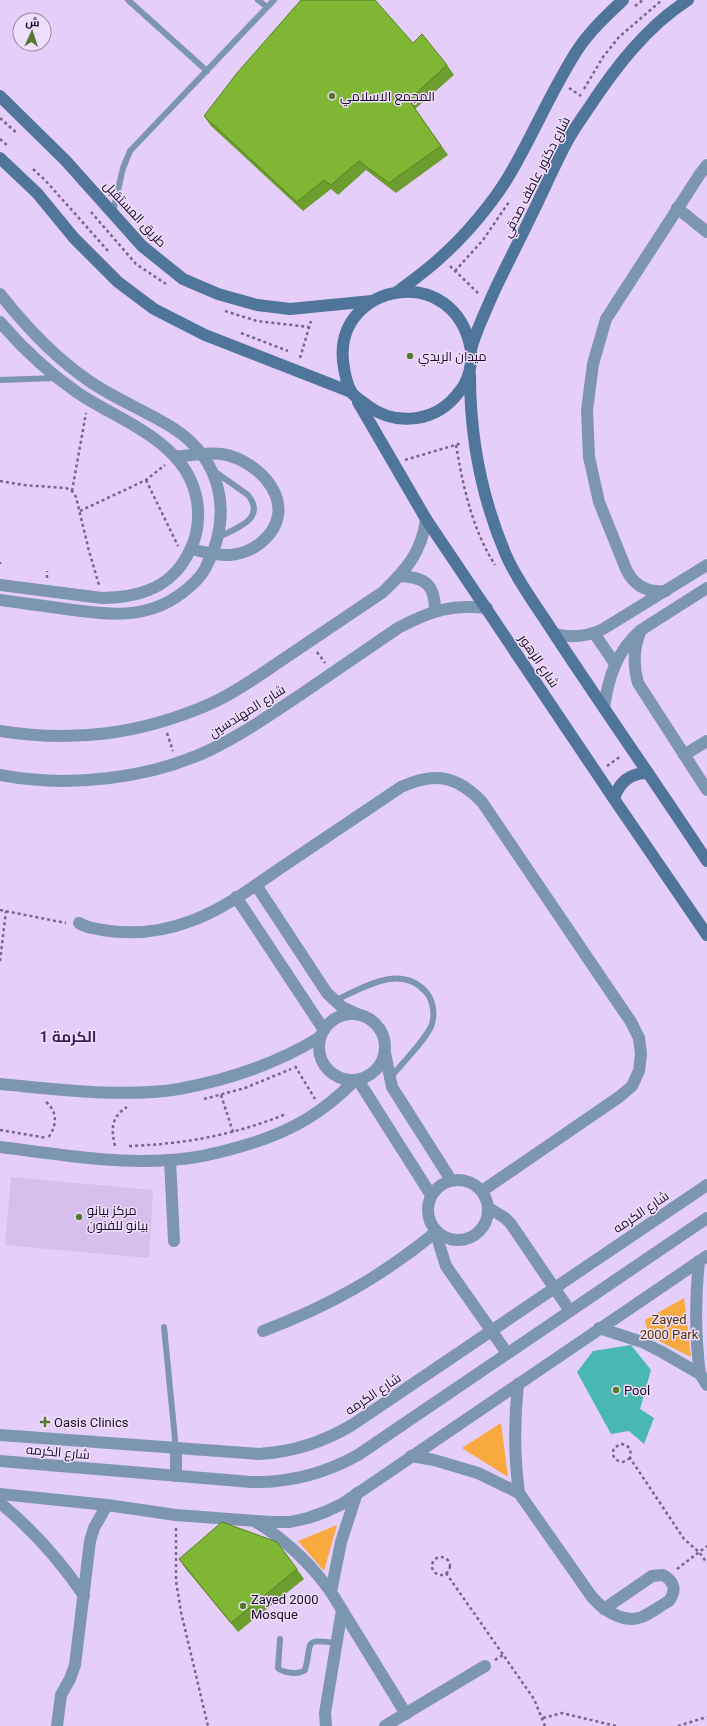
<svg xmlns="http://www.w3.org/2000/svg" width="707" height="1726" font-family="Roboto,Cairo,sans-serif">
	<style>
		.built { fill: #d7beec }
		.green { fill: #f9aa3f }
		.water { fill: #48b8b1 }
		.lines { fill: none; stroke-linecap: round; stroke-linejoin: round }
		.path { stroke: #786588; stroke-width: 2.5; stroke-dasharray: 3 3; stroke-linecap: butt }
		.lane { stroke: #7d96b0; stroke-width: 6 }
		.street { stroke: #7d96b0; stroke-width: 12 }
		.secondary { stroke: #50759a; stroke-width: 12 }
		.wall { fill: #6d9d2e }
		.building { fill: #7fb735; stroke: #598025 }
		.poi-dot { fill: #57782f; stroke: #efdffc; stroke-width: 1.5 }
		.labels { text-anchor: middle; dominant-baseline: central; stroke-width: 3; stroke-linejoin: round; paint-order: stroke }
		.poi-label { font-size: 13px; fill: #190a24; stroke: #efdffc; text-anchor: start }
		.street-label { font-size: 13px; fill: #190a24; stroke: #efdffc }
		.park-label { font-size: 13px; fill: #573400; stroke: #efdffc }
		.quarter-label { font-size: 15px; font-weight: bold; fill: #3f1b56; stroke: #efdffc }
	</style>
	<rect width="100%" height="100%" fill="#e6cefa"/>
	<!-- built -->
	<path class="built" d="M11,1177l142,13 -4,68 -144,-13z"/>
	<!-- green -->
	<g class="green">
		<path d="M684,1298l7,59 -42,-21 -4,-16z"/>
		<path d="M501,1423l7,54 -46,-29z"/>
		<path d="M337,1525l-13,46 -26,-30z"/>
	</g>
	<!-- water -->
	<path class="water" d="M631,1345l20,25 -11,39 14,9 -10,26 -15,-13 -18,3 -34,-62 16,-21z"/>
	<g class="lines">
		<!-- path -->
		<g class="path">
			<path d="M635,6l8,-6"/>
			<path d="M569,88l12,8"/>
			<path d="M584,89l19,-32 16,-20 43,-37"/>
			<path d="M0,118l18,16"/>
			<path d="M0,139l8,7"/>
			<path d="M33,169l12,11 64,72"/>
			<path d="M91,212l45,52 30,20"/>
			<path d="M450,266l30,29"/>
			<path d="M455,271l28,-31 26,-38"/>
			<path d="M225,311l32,10 52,6"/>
			<path d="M241,333l47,18"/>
			<path d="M300,358l11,-37"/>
			<path d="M456,445c7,41 16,84 39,120"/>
			<path d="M405,460l57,-17"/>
			<path d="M146,480l32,66"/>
			<path d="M0,481l23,4 43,3 6,3 4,6 13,54 10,34"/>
			<path d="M72,491l14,-78"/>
			<path d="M80,511l66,-31 19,-15"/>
			<path d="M0,564v-2"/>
			<path d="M47,578v-7"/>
			<path d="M317,652l8,11"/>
			<path d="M167,733l6,18"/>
			<path d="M607,766l14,-10"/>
			<path d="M0,910l66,13"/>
			<path d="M0,961l6,-50"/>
			<path d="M295,1066l20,33"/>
			<path d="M221,1095l12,37"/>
			<path d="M204,1099l41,-11 46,-19"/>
			<path d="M46,1102c12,10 11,24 2,36"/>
			<path d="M0,1130l47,8"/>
			<path d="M115,1146c-4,-17 -4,-29 12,-39"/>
			<path d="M129,1146c56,-2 105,-11 157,-32"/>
			<path d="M630,1458l-7,4c-8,-1 -12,-6 -9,-14l7,-4c8,1 11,6 9,14l54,81 15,13 8,11"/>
			<path d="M176,1528v53l5,31 27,114"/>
			<circle cx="441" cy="1566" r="9"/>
			<path d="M677,1569l30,-23"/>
			<path d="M446,1573l88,126 11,27"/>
			<path d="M495,1660l8,-5"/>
			<path d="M543,1718l19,-5 54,13"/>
			<path d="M678,1726l29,-9"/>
		</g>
		<!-- lane -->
		<g class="lane">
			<path d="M128,0l79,71"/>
			<path d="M258,0l9,7"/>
			<path d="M113,212l10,-44 7,-17 144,-151"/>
			<path d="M0,380l56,-2"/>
			<path d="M214,471l34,24c19,24 -12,33 -29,42"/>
			<path d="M334,1001c29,-13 66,-38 92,-9 7,8 9,21 6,32 -5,15 -31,40 -41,53"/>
			<path d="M164,1327l12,122"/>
			<path d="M280,1639l-2,29c5,5 21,7 27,2 8,-27 -4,-32 31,-27"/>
		</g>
		<!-- street -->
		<g class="street">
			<path d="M677,208l30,24"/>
			<path d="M0,294c26,33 54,63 89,87 26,18 57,30 84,47 51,33 60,89 32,141 -5,9 -15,18 -23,24 -35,27 -75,22 -116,16 -22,-3 -44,-6 -66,-9"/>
			<path d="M0,322c23,27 49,51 78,71 43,29 110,49 119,108 3,19 0,38 -10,55 -18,33 -50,42 -85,42l-102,-13"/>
			<path d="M176,457c15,-2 31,-5 46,-3 40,7 79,53 41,87 -9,8 -20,13 -33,14 -12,1 -27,-3 -39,-6"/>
			<path d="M399,576c26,1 36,8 36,35"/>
			<path d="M666,591c-19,2 -32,-5 -40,-22l-27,-67 -10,-45 -2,-47 6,-46 13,-45 94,-145 7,-9"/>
			<path d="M641,630c-8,18 -8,35 -3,53l69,107"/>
			<path d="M594,633l21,31"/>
			<path d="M555,634c17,4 32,3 48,-5l104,-64"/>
			<path d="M604,708c4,-30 13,-58 37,-78l66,-42"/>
			<path d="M0,731c74,12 141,3 210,-27 27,-12 51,-30 75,-46 33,-22 65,-44 98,-66 23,-22 39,-40 43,-73"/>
			<path d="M684,755l23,-14"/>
			<path d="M0,775c67,13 149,4 210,-25 33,-16 63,-37 93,-57 32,-22 64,-44 95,-65 32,-17 53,-24 89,-20"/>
			<path d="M256,885l71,108 15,14 15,7"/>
			<path d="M236,897l88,133"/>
			<path d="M79,923c7,5 15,5 23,7 30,5 60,2 89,-9 33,-12 63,-35 91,-54 40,-27 79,-53 119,-80 34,-15 55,-12 81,15l149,220 8,16 2,16 -2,17 -7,15 -13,11 -137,94"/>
			<circle cx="352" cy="1047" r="33"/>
			<path d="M385,1053l7,34 59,93"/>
			<path d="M358,1080l73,115"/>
			<path d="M0,1084c56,5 123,14 179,5 48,-9 99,-26 141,-52"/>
			<path d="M0,1147c56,7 113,17 169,13 28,-1 54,-8 80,-16 43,-13 75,-32 106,-64"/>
			<path d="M170,1160l4,81"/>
			<circle cx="458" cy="1210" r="30"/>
			<path d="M489,1208l16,10 6,6 59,87"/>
			<path d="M438,1234l1,10 7,22 61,87"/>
			<path d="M699,1261c-4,38 -4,75 1,113"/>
			<path d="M599,1328l43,14 20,10 38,22 7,11"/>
			<path d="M263,1331c66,-25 118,-54 173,-99"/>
			<path d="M518,1384c-4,37 -4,72 1,109"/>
			<path d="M0,1435l259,19c34,-2 63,-11 93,-29l355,-240"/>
			<path d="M411,1456l23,4 44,13 41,20 73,104c11,13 32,27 50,20 9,-4 18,-11 27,-16 8,-11 5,-20 -6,-26l-11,1 -48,33"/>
			<path d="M0,1461l251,21c39,1 73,-8 107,-27l349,-237"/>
			<path d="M176,1476v-27"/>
			<path d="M0,1494l107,11 69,10 95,7h19l18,-4 17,-6 17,-8 365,-248"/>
			<path d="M0,1503c33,27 60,57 84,93"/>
			<path d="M256,1522c30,18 54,41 75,70l75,122"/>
			<path d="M331,1592l10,-50 16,-49"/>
			<path d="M57,1726l4,-31 9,-16 5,-14 15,-124 4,-13 13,-23"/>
			<path d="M326,1726l-1,-13 17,-103"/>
			<path d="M385,1726l100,-60"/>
		</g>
		<!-- secondary -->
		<g class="secondary">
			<path d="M0,96l66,65 76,85 41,33 35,15 39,11 33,4 82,-8"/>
			<path d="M0,158l37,35 37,45 44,44 36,27 51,26 146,57"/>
			<path d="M397,292c15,-11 30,-22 43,-34 24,-21 54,-56 70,-84 24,-41 42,-85 68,-125 12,-18 29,-34 45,-49"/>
			<path d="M471,350c-16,-90 -136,-67 -128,11 1,9 4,24 9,32 4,5 11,9 16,13 29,21 69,16 91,-14 7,-8 11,-19 12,-30 1,-4 0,-8 0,-12 3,-14 12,-33 18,-47 13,-30 29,-59 43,-89 12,-24 23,-50 36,-74 6,-11 13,-21 20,-31 27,-41 58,-82 100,-109"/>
			<path d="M470,375c0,61 12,124 36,180 12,28 33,54 49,80 50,76 102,150 152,226"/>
			<path d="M358,402l68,117 188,280 93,136"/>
			<path d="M614,799c5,-17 16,-26 34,-26"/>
		</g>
	</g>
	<!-- wall -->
	<g class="wall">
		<path d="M413,43l34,22 7,10 -39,34 33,46 -52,38 -30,-23 -28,25 -7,-6 -28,22 -92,-85 -7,-10z"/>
		<path d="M179,1559l118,10 7,10 -66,53 -52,-63z"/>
	</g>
	<!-- building -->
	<g class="building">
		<path d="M301,0h74l38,43 9,-9 25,31 -38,35 32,46 -52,37 -30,-22 -28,24 -7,-5 -27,22 -93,-86 33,-43z"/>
		<path d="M222,1522l55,20 20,27 -66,54 -52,-64z"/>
	</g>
	<!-- markers -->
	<g class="poi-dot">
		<circle cx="332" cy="96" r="4"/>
		<circle cx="410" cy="356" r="4"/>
		<circle cx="79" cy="1217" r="4"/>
		<circle cx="616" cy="1390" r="4"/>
		<path d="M43 1416h4v4h4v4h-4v4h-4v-4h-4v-4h4z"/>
		<circle cx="243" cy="1606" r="4"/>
	</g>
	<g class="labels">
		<!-- poi labels -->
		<g class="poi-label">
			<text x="340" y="96">المجمع الاسلامي</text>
			<text x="418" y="356">ميدان الريدي</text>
			<text x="87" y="1210">مركز بيانو<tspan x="87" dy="15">بيانو للفنون</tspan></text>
			<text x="624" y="1390">Pool</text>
			<text x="54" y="1422">Oasis Clinics</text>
			<text x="251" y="1599">Zayed 2000<tspan x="251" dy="15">Mosque</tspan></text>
		</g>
		<!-- street labels -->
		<g class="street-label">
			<text transform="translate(536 177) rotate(-63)">شارع دكتور عاطف صدقي</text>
			<text transform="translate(135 214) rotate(47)">طريق المستقبل</text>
			<text transform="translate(539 661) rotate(56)">شارع الزهور</text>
			<text transform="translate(247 711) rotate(-32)">شارع المهندسين</text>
			<text transform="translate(641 1212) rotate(-34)">شارع الكرمه</text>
			<text transform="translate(373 1394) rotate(-34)">شارع الكرمه</text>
			<text transform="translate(58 1452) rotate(5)">شارع الكرمه</text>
		</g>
		<!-- park labels -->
		<g class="park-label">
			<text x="669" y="1319">Zayed<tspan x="669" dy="15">2000 Park</tspan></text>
		</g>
		<!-- quarter labels -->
		<g class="quarter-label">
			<text x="68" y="1037">الكرمة 1</text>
		</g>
	</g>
	<!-- north arrow -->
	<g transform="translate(32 32) rotate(3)"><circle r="19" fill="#efdffc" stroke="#998aa6"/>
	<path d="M0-3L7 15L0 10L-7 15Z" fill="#57782f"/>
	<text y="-6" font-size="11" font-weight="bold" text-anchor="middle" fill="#190a24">ش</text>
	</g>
</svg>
